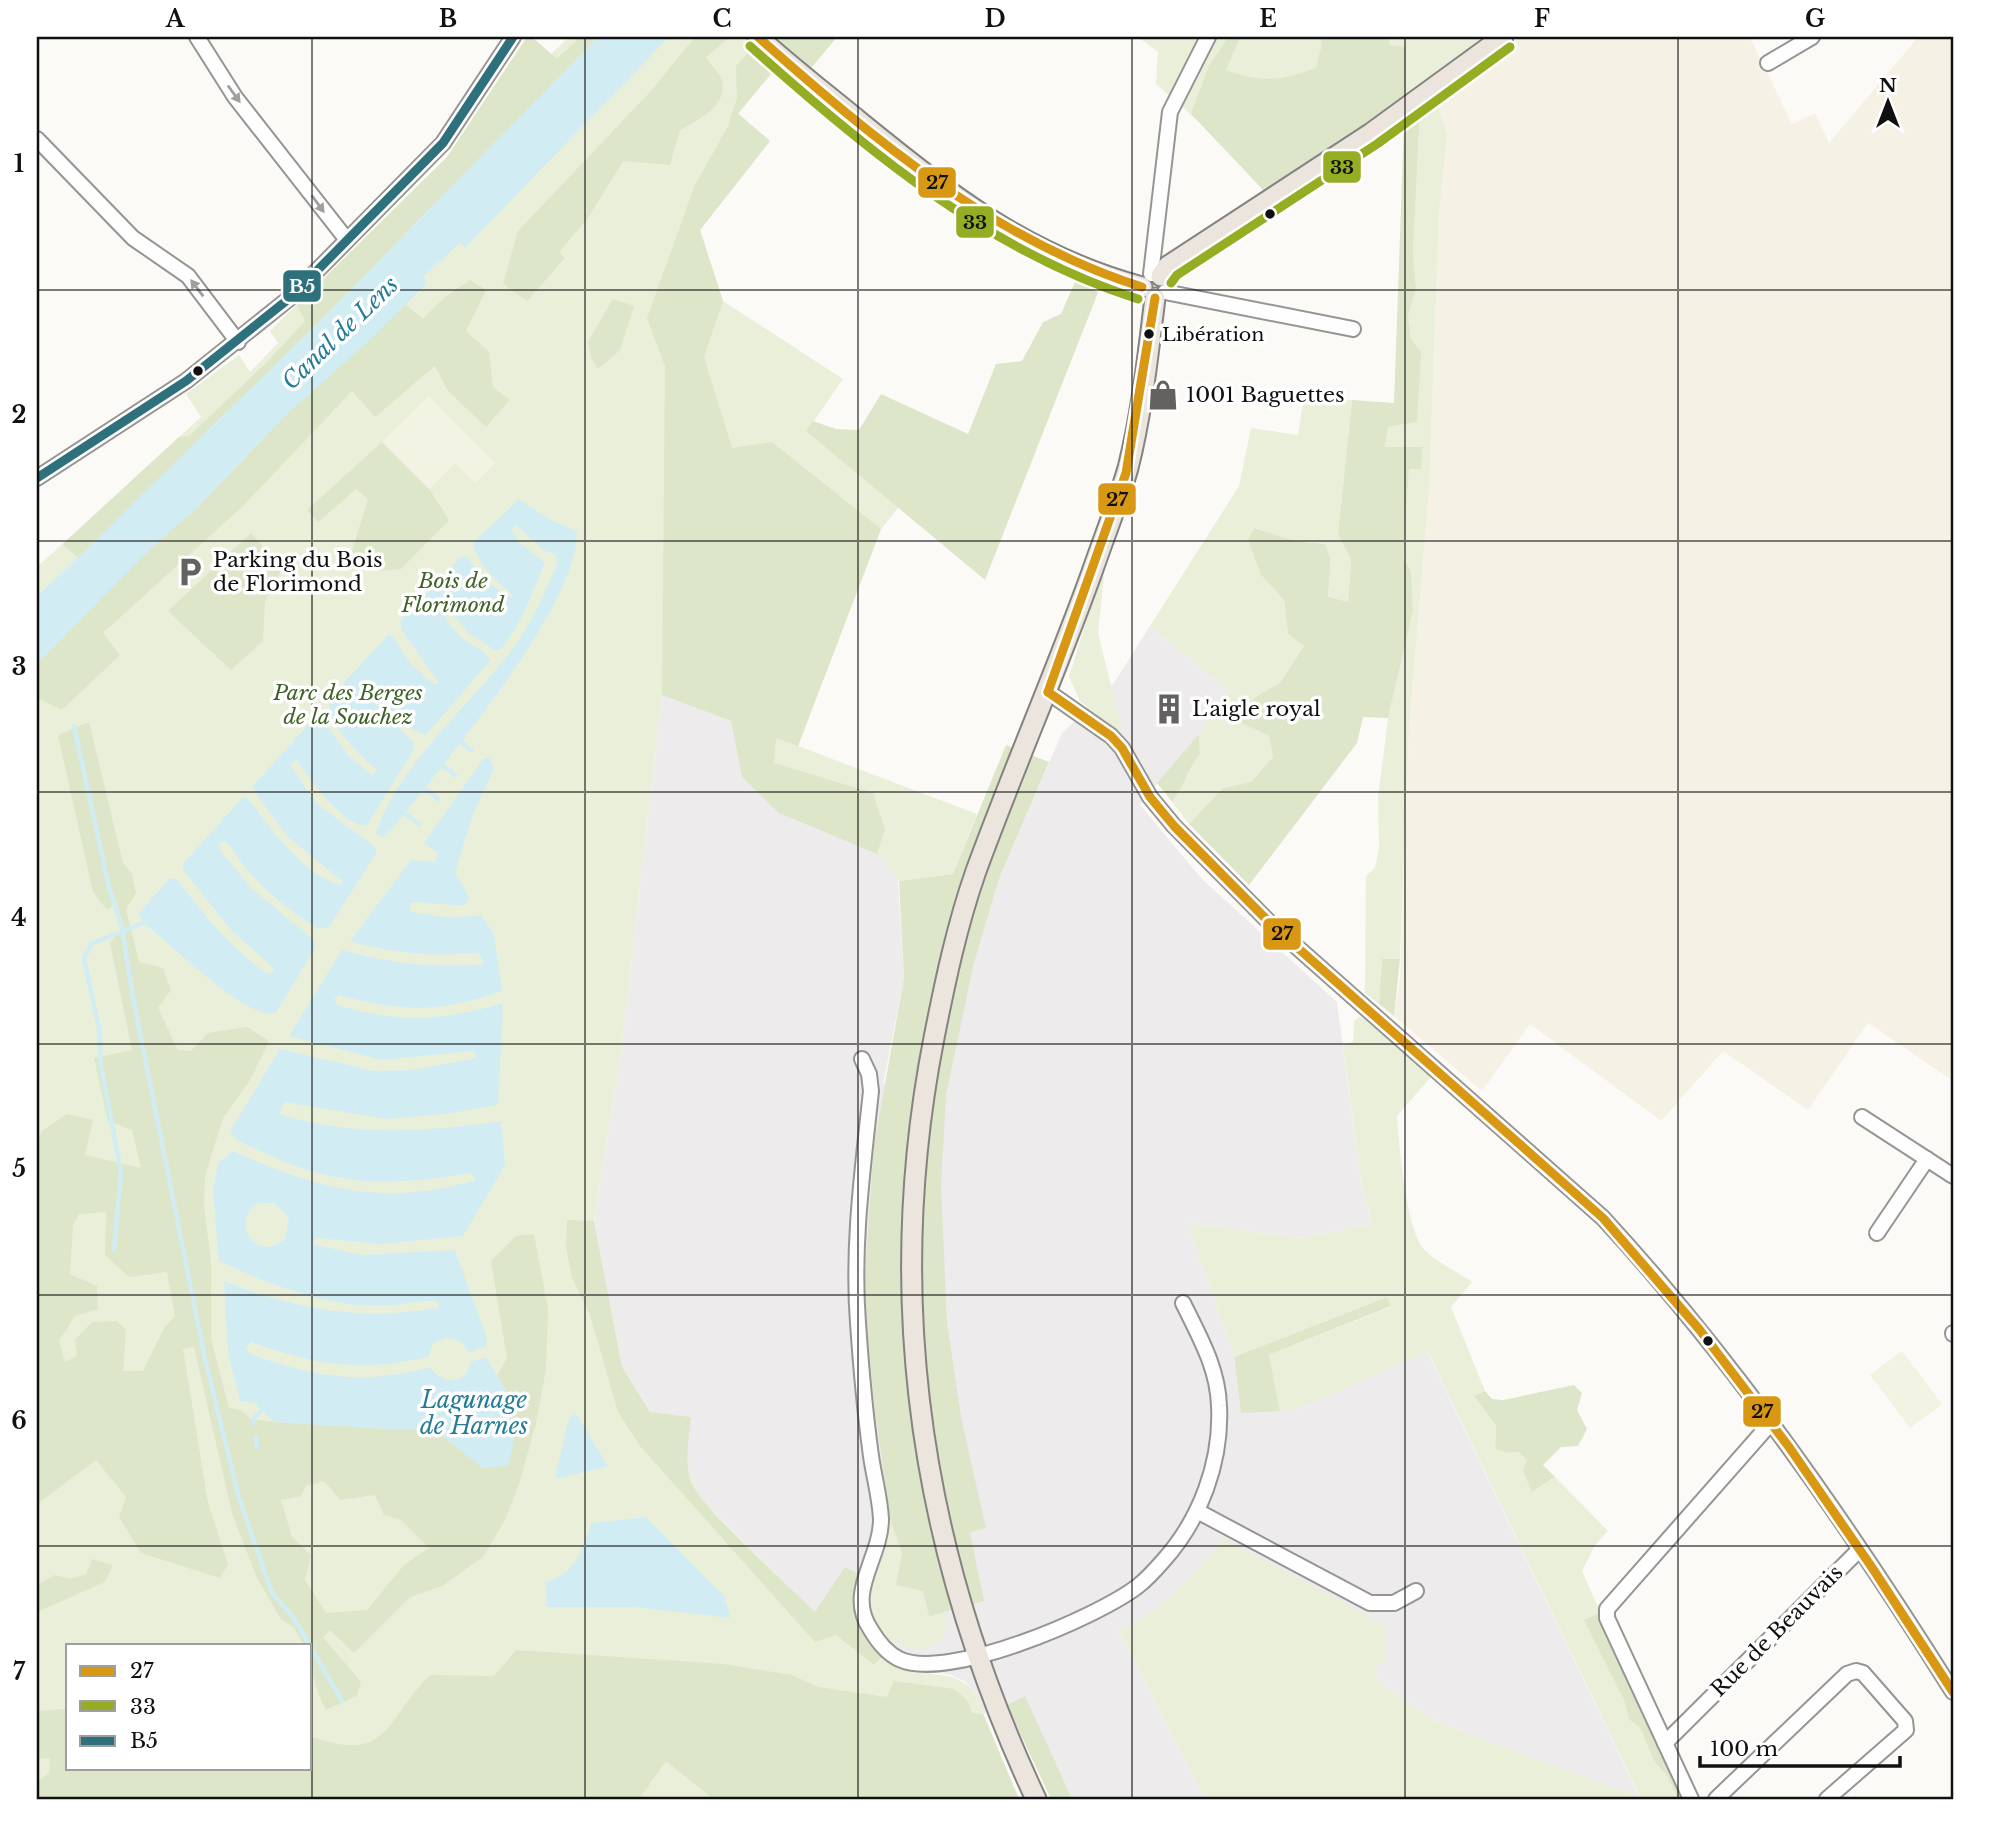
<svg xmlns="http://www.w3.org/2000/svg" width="1990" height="1836" font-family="'Libre Baskerville',serif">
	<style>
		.industrial { fill: #eeebed }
		.farmland { fill: #f6f1e5 }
		.green { fill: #eaefd9; fill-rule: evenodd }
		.forest { fill: #dde6c8; fill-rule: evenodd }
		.pitch { fill: #f2f3e3 }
		.water { fill: #d1edf3; fill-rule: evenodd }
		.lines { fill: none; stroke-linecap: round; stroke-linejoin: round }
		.stream { stroke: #d1edf3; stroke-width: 4.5 }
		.minor-casing { stroke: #969594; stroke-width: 18 }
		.major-casing { stroke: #848381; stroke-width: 23 }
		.minor { stroke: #fffefe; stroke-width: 14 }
		.major { stroke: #ebe5dd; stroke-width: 19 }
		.bus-1-casing { stroke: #fff; stroke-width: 14 }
		.bus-2-casing { stroke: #fff; stroke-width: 14 }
		.bus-3-casing { stroke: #fff; stroke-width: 14 }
		.bus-1 { stroke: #d99814; stroke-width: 9 }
		.bus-2 { stroke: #94ad23; stroke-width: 9 }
		.bus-3 { stroke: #2e707c; stroke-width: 9 }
		.oneway { fill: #9f9f9f }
		.grid { fill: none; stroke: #101010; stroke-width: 2; stroke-opacity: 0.55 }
		.bus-dot { fill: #101010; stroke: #fff; stroke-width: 2.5 }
		.labels { text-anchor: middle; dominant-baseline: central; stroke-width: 7; stroke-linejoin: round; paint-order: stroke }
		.bus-label { font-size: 19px; fill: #101010; stroke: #fff; text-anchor: start }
		.poi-label { font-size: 21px; fill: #101010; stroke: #fff; text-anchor: start }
		.park-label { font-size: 21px; font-style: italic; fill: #3f6326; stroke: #fff }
		.street-label { font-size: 21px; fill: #101010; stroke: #fff }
		.water-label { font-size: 23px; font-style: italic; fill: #257c97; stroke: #fff }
		.line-badge { stroke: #fff; stroke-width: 2.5 }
		.badge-label { font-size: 19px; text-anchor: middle; font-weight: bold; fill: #fff }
		.pale-badge-label { font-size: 19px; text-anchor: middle; font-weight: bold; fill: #111 }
		.neatline { fill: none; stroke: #101010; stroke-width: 2.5 }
		.grid-label { font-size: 23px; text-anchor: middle; font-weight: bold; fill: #101010 }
	</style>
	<rect width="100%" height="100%" fill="#fcfaf7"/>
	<!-- industrial -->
	<path class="industrial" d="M1150,626l79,65 -30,43 -59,71 62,74 135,123 24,178 11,44 -71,14 -113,-15 46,134 7,55 54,-2 132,-59 213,447 -202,-75 -60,-41 -1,-15 -154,-129 -23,31 -22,23 -28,23 -31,16 86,168h-154l-44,-94 -24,9 -9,-23 -10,-10 -16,-7 -47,-6 -18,-11 -68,-45 -99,-98 -25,-31 -4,-25 4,-41 -41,-5 -28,-46 -28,-145 27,-169 41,-357 230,87 12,196 -21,107 90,-118 26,-88 63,-146 52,-50z"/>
	<!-- farmland -->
	<path class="farmland" d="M1521,37h229l42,87 23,-11 14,30 89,-106h35v1044l-85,-58 -60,87 -85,-59 -62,70 -131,-97 -48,67 -88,-75 6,-38 9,-251 20,-236 10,-279 8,-78 -11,-35z"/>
	<!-- green -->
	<g class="green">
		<path d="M527,37h5l19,17 18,-17h268l-26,31 -20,-16 -53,61 32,28 -70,89 23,71 120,78 -36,52 92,76 -18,22 -83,217 179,68 -24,60 -54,7 -22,-27 8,-25 -12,-36 -99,-29 2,-26 -114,-43 -41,357 -27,169 28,145 28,46 41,5 -4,41 5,25 24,31 99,98 60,53 8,-8c10,6 19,12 30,14 25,6 41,0 61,20l45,108h-982v-1232l164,-150 -15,-23 53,-39 11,17 28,-29 -8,-12 177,-174zM68,1645h242v123h-242z"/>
		<path d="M1138,37h337l6,3 -109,83 -169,2 -47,-41 2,-32z"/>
		<path d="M1436,99l11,35 -8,78 -10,279 -20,236 -9,232h-18l-3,45 -14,-11 1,-117 9,-8 4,-20 -1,-50 10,-80 25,-107 -2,-40 -8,-13 6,-89h12l2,-22h-38l3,-20 28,-5 -8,-106 8,-28 -3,-36 7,-140z"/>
		<path d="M1304,395l48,5 -14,134 13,26 -3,43 -20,-5 3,-39 -6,-15 -30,-3 -40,-13 6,47 23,25 4,34 16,12 -24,37 -25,14 -18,23 32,16 4,21 -22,25 -28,6 -34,36 -17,-22c13,-16 15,-33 28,-48l-1,-20 30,-43 -79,-65 89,-140 12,-58 47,7z"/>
		<path d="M1100,576l4,1 -6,56 24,97 -3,3 -39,-32 -11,-24z"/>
		<path d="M1359,1017l9,2 63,58 -34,39c2,29 9,110 26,132 11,13 35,24 49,34l-21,25 34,84 -10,6 21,29 -1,23 12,4 11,-1 10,8 4,32 23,-15 53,54 -13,14 -13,26 18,41 -15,7 39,81 5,18 11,10 15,35 11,11 12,25h-473l-86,-168c44,-23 75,-53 104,-93l163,88 1,33 -10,8 1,15 60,41 202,74 -212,-445 -133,58 -15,1 -11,-56 121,-48 -3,-10 -153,60 -46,-134 113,15 71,-14 -11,-44 -18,-136 10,-2 1,-21z"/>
		<path d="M890,1518l12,35 -6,32 27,6 6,25 17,-5 -1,26c-15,14 -25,17 -44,9 -55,-22 -18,-89 -11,-128z"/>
	</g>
	<!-- forest -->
	<g class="forest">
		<path d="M527,37h5l25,22 23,-22h18l-286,292 -234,229 -15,-14 116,-107 10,-1 78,-74 38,-41 -8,-16 150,-148z"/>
		<path d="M695,37h35l-24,20c4,7 14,16 16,24 6,25 -25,40 -42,49l-10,35 -47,-4 -35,57 -29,34 6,6 -38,43 -24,-17 15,-53 133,-140z"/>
		<path d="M776,37h61l-26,31z"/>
		<path d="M1228,37h12l-14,33c37,13 53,11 90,-2l6,-24 -2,-7h70l-1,8 17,2v50l-139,97 -76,-80 17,-46z"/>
		<path d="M752,48l22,21 -36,45 32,27 -70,89 23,71 -19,56 28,91 40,-6 109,87 -83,217 -22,-8 -2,25 99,30 12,36 -8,25 -98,-41 -37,-36 -11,-56 -69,-26 3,-329 -18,-48 48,-133 33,-59 9,-28 -1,-32z"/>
		<path d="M1420,112l-7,140 3,36 -8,28 3,23 10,13 -4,70 -29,5 -3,20h38l-2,22h-12l-6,89 8,13 2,40 -25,107 -25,-1 -6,26 -108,142 -60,-61 34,-36 28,-6 22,-25 -4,-21 -33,-16 19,-23 25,-14 24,-37 -16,-12 -4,-34 -23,-25 -13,-36 7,-11 40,13 30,3 6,15 -3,38 20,5 3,-42 -13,-26 14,-134 42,3 10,-280z"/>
		<path d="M1078,275l23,10 -116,295 -179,-149 7,-10 23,8 23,1 22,-36 87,40 28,-70 26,-3 21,-39 18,-8z"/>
		<path d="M470,280l16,10 -20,41 23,21 4,35 17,13 -24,27 -38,-36 -13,-25 -60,51 -23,-26 -108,114 -141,128 17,22 -58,55 -25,-12v-34l116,-118 43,-37 90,-94 119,-111 18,15 22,-22z"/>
		<path d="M613,299l21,7 -14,44 -22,19 -7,-12 -3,-15z"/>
		<path d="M382,442l47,47 20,31 -48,49 -22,2 -27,-20 16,-52 -12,-10 -38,33 -11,-12z"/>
		<path d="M251,533l31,35 -17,34 -2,39 -32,29 -63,-59z"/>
		<path d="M89,722l34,141 9,11 4,19 -10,16 13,53 24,6 8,22 -13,18 20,42 13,1 17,-18 39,-6 22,14 -20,41 -26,36 -18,58 -1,31 7,54v78l18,69 12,2 10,9 23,3 114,7h46l49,39 34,-40c-10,-16 -9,-34 -21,-50l11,-20 -16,-97 25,-25 18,-2 14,75 -2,60 -10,54 -16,58 -15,39 -22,37 -41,29 -32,11 -56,56 -24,-23 -7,7 38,45 -4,14 -31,14c-11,-22 -16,-40 -16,-65h-6l-10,-17 -14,-10 -24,-42 -24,-63 -38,-166 -11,2 25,154 20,61 -8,14 -79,-25 -22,-36 7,-20 -30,-37 -59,44v-231l2,-1 -2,-6v-123l5,-12 25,-17 26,6 -8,35 56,13 -9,-38 -24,-9 -14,-63 38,-8 -22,-107 14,-17 -8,-23 -9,7 -14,-18 -35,-157zM106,1212l-1,43 24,22 38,-5 8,44 -11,12 -21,43h-20l3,-41 -9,-9 -25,1 -17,18 2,16 -12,6 -6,-21 16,-25 23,-7 -1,-23 -27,-12 3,-49 6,-11zM324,1481l16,19 35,-5 9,20 17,5 28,28 -25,17 -37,45 -41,3 -21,-33 6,-25 -19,-18 -11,-37 20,-4 5,-10z"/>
		<path d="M1199,734l1,20c-13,15 -15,32 -28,48l-15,-19z"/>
		<path d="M1006,745l43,17 -50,117 -26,88 -27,128 -5,90 6,138 15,99 24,106 -16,4 14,69 -55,15 -6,-25 -27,-6 6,-32 -12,-35 -15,-108 -9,-91 -1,-46 9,-128 30,-167 -5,-97 54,-7z"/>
		<path d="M1382,959h18l-6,57 -15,-12z"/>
		<path d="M567,1220l27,1 28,146 28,45 41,5c-2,21 -7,45 0,65 11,28 98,104 124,130l30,-45 14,7c-7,38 2,53 24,83l-9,8 -38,-30 -21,7 -175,-196 -22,-34 -28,-97 -19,-40 -5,-29z"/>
		<path d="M1387,1297l4,9 -122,49 11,56 -39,2 -7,-56z"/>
		<path d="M1574,1385l8,8 -5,17 10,19 -9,17 -17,1 -18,18 12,12 -23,15 -9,-21 4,-11 -9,-8 -11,1 -12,-4 1,-23 -22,-30 11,-5 7,8 11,1z"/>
		<path d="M92,1559l21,6 -8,17 -68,30v-27l18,-10 15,4 16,-5z"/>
		<path d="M1600,1612l85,187h-7l-12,-25 -11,-11 -15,-35 -11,-9 -5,-19 -40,-80z"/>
		<path d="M516,1650l207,14 69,11 26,12 69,10 7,-16 60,8 14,12 4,12 11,1 36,85h-306l-47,-38 -27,38h-602v-17l12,-9 1,-15 -13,1v-48l31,-2v59h242v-32c80,29 74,-16 120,-61l64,1z"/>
		<path d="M1025,1696l47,103h-21l-44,-94z"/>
	</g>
	<!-- pitch -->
	<g class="pitch">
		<path d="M429,396l66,67 -20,20 -20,-20 -26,26 -47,-47z"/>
		<path d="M1902,1351l40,53 -32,24 -40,-53z"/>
	</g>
	<!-- water -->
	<g class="water">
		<path d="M598,37h71l-204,211 -5,-5 -36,33 2,8 -58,58 -82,73 -90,94 -43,37 -116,118v-67l275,-268z"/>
		<path d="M519,499l31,21 27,11c1,78 -135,233 -184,297l-10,10 -7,-5c24,-72 97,-129 140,-189 18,-25 29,-54 42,-81l-3,-9 -12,-4 -27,-25 -5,4 10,15 24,19c-13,30 -23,61 -44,86l-7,1 -26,-18 -24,-27h-4l-1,4c8,12 18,25 30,34 9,6 16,8 21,18l-64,74c-23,-5 -44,-36 -54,-55l-7,3 2,12 46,47v9l-46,74c-24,3 -58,-47 -70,-65l-7,5 27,39 57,42 3,6 -48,75 -11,2c-35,-23 -66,-47 -88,-83l-5,-5 -6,2 1,7 31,38 61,50 4,9 -41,67c-34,3 -101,-69 -132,-91l-4,-10 31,-35 7,1c26,36 52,65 87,93l7,2 4,-5 -43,-38 -49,-61v-6l60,-67 5,1c22,29 55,77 92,87l2,-4 -55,-45 -31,-42 -3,-8 62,-69 5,-1 28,39 25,21 4,-6c-19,-17 -49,-43 -48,-71l58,-63h6l17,27 23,21 6,-1 -37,-52 -2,-10 61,-64 5,-1 24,28 21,13 2,-2c-16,-14 -37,-31 -40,-52z"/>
		<path d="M490,758l4,10 -20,44 -19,60 15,26 -7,8 -47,-4 -7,2 2,8 42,6 28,-3 13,19 8,57c-62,22 -100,21 -163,4l-5,4 3,6c60,18 107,16 166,-2l-5,102 -53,9 -59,5 -102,-17 -5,12c73,23 147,18 222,7l4,44 -42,71 -81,8 -66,-6 -4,6 49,11 94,-5 32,89 -2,8 -16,6 -8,-12 -15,-3 -13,5 -5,14c-68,15 -112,9 -177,-15l-5,5 2,6c65,24 114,33 182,14 9,13 21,16 35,9l6,-14 15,-5 20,34 6,28 5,9 -9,38 -25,2 -49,-39h-46l-114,-7 -19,-19 -15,-2 -12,-49 -4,-71c74,29 135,40 214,27l1,-6c-14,-4 -43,4 -59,4 -58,-1 -109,-21 -161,-45l-6,-71 5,-27 15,-12c85,39 151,56 243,29l-5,-7c-80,13 -136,15 -210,-22 -12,-5 -25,-9 -31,-20l50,-82 93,22 39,-1 65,-12 -4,-7 -91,9 -93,-24 53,-86c48,13 93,19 142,14l-5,-11c-50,3 -80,2 -129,-12l61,-81 24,2 3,-9 -14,-10 59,-84zM259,1203h15l15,15 -4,21c-28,25 -58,-17 -26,-36z"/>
		<path d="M575,1412l33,54 -53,13 13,-58z"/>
		<path d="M646,1517l79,80 5,21 -96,-11h-87l-1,-25c33,-11 34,-30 46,-59z"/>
	</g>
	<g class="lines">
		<!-- stream -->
		<g class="stream">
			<path d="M74,726l35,161 13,41 11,70 72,361 34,139 33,95 24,28 13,24"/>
			<path d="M460,741l11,9"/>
			<path d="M442,765l13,10"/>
			<path d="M424,788l14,11"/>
			<path d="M404,813l15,11"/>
			<path d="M114,1250l7,-78 -20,-107 -2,-37 -15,-69 7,-15 52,-21"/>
			<path d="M254,1423v-5l10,-10"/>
			<path d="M256,1437l1,10"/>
			<path d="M310,1646l32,55"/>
		</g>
		<!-- minor casing -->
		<g class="minor-casing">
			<g id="minor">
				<path d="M197,37l38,60 112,143"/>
				<path d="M1768,63l44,-26"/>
				<path d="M37,139l96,99 55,38 50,66"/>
				<path d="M1151,274l19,-162 38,-75"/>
				<path d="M1165,292l188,37"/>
				<path d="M37,478l149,-97 105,-84 152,-154 70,-106"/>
				<path d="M1048,692l63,44 11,12 28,49 24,29 98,99 331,293c132,143 247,310 350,474"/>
				<path d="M862,1059l7,15 2,17c-8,76 -19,154 -13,232 3,44 7,89 13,133 3,21 9,42 10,63 0,40 -36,73 -10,111 7,12 16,23 28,29 48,23 199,-42 239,-73 9,-7 18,-17 25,-25 37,-41 59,-99 56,-155 -1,-38 -20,-70 -36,-103"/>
				<path d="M1862,1117l91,59"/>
				<path d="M1877,1233l50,-74"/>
				<path d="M1953,1334v-1"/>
				<path d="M1197,1511l173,92h24l22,-12"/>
				<path d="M1665,1743l194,-193"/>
				<path d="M1691,1799l-84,-181v-9l162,-184"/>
				<path d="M1716,1799l131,-125 9,-3 7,2 42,48 1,9 -79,69"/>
			</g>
		</g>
		<!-- major casing -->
		<g class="major-casing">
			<g id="major">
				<path d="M758,37c33,30 68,57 102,85 90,73 167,134 282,165"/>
				<path d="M1161,276l7,-10 202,-132 133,-97"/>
				<path d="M1036,1799c-114,-243 -154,-496 -102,-761 11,-56 23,-113 42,-167 37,-101 80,-199 116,-299 12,-35 26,-69 36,-104 14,-55 20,-113 27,-170"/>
			</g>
		</g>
		<!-- minor -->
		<use href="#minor" class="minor"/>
		<!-- major -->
		<use href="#major" class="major"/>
		<!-- bus-1 casing -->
		<g class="bus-1-casing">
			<g id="bus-1">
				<path d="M758,37c115,102 236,203 384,250"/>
				<path d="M1048,692l63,44 11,12 28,49 24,29 98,99 331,293 96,111 90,118 84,122 80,123"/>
				<path d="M1048,692l78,-219 29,-175"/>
			</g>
		</g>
		<!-- bus-2 casing -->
		<g class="bus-2-casing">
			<g id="bus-2">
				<path d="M750,46c116,104 238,205 388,253"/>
				<path d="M1171,283l6,-8 200,-131 133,-97"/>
			</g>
		</g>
		<!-- bus-3 casing -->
		<g class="bus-3-casing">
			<path id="bus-3" d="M37,478l149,-97 105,-84 152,-154 70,-106"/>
		</g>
		<!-- bus-1 -->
		<use href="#bus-1" class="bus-1"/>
		<!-- bus-2 -->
		<use href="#bus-2" class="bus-2"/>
		<!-- bus-3 -->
		<use href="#bus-3" class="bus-3"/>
	</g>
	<!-- one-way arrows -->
	<defs><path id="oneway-solid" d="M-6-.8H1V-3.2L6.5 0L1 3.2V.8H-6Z" transform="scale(1.75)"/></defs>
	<g class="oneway">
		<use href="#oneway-solid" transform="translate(234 94) rotate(54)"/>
		<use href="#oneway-solid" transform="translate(318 204) rotate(54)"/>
		<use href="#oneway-solid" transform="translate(197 288) rotate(-127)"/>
	</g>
	<!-- grid -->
	<path class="grid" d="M312,37v1762M585,37v1762M858,37v1762M1132,37v1762M1405,37v1762M1678,37v1762M37,290h1916M37,541h1916M37,792h1916M37,1044h1916M37,1295h1916M37,1546h1916"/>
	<!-- icons -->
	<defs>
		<g id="shop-bare" transform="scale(2.415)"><path d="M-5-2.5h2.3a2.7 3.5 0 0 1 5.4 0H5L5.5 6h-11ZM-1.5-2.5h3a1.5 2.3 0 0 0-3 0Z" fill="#636261" stroke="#fff" stroke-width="2.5" paint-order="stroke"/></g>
		<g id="parking-bare" transform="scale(2.415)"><path d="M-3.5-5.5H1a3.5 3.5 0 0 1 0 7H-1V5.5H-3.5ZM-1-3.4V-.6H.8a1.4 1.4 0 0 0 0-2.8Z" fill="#636261" stroke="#fff" stroke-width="2.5" paint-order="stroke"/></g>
		<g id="building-bare" transform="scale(2.415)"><path d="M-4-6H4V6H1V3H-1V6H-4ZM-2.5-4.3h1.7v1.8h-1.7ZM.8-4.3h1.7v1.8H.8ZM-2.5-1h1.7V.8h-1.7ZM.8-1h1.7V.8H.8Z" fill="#636261" stroke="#fff" stroke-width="2.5" paint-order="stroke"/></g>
	</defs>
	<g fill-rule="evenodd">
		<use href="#shop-bare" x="1163" y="395"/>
		<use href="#parking-bare" x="190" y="572"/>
		<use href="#building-bare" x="1169" y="709"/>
	</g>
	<!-- markers -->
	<g class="bus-dot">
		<circle cx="1270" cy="214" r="6"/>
		<circle cx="1149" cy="334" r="6"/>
		<circle cx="198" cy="371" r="6"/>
		<circle cx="1708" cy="1341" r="6"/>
	</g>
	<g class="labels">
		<!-- bus labels -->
		<g class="bus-label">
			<text x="1162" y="334">Libération</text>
		</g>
		<!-- poi labels -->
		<g class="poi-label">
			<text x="1186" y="395">1001 Baguettes</text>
			<text x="213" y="560">Parking du Bois<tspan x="213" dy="24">de Florimond</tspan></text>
			<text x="1192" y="709">L'aigle royal</text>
		</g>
		<!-- park labels -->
		<g class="park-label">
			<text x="453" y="581">Bois de<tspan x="453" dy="24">Florimond</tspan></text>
			<text x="348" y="693">Parc des Berges<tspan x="348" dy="24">de la Souchez</tspan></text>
		</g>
		<!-- street labels -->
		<g class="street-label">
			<text transform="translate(1777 1631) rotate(-45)">Rue de Beauvais</text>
		</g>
		<!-- water labels -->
		<g class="water-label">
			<text transform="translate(340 333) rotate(-44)">Canal de Lens</text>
			<text x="474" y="1400">Lagunage<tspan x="474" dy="26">de Harnes</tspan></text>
		</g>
	</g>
	<g class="line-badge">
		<rect x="1322" y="150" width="40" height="34" rx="7" fill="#94ad23"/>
		<rect x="917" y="166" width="40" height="33" rx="7" fill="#d99814"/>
		<rect x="955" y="205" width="40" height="34" rx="7" fill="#94ad23"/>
		<rect x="282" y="269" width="40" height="34" rx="7" fill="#2e707c"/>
		<rect x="1097" y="482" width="40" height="34" rx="7" fill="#d99814"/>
		<rect x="1262" y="917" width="40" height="34" rx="7" fill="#d99814"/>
		<rect x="1742" y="1395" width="40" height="33" rx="7" fill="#d99814"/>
	</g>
	<g class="badge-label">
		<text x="302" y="293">B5</text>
	</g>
	<g class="pale-badge-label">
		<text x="1342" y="174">33</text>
		<text x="937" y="189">27</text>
		<text x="975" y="229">33</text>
		<text x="1117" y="506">27</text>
		<text x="1282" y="940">27</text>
		<text x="1762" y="1418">27</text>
	</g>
	<!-- border -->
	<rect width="1990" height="1836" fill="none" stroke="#ffffff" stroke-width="77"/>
	<!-- legend -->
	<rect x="66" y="1644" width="245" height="126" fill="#ffffff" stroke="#9f9f9f" stroke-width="2"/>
	<rect x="80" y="1666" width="35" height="10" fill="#d99814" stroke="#9f9f9f" stroke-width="2"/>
	<text x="130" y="1678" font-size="21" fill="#101010">27</text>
	<rect x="80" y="1701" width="35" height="10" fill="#94ad23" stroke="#9f9f9f" stroke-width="2"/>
	<text x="130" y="1714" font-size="21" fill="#101010">33</text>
	<rect x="80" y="1736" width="35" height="10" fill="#2e707c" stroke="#9f9f9f" stroke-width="2"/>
	<text x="130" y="1748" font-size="21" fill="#101010">B5</text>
	<!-- north arrow -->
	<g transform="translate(1888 102)" stroke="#ffffff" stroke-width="5" paint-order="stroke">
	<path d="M0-5L12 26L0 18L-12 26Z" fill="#101010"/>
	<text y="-10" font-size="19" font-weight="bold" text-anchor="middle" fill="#101010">N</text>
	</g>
	<!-- scale -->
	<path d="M1700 1756v10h200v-10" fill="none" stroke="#101010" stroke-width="3.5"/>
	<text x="1710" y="1756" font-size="21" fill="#101010" stroke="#ffffff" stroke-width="5" paint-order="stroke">100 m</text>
	<rect x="38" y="38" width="1914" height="1760" class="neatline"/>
	<g class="grid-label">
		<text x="175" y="27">A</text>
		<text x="448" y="27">B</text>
		<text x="722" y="27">C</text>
		<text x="995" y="27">D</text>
		<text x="1268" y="27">E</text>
		<text x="1542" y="27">F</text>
		<text x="1815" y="27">G</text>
		<text x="19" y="172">1</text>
		<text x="19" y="423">2</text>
		<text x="19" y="675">3</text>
		<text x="19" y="926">4</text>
		<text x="19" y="1177">5</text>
		<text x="19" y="1429">6</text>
		<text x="19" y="1680">7</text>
	</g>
</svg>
